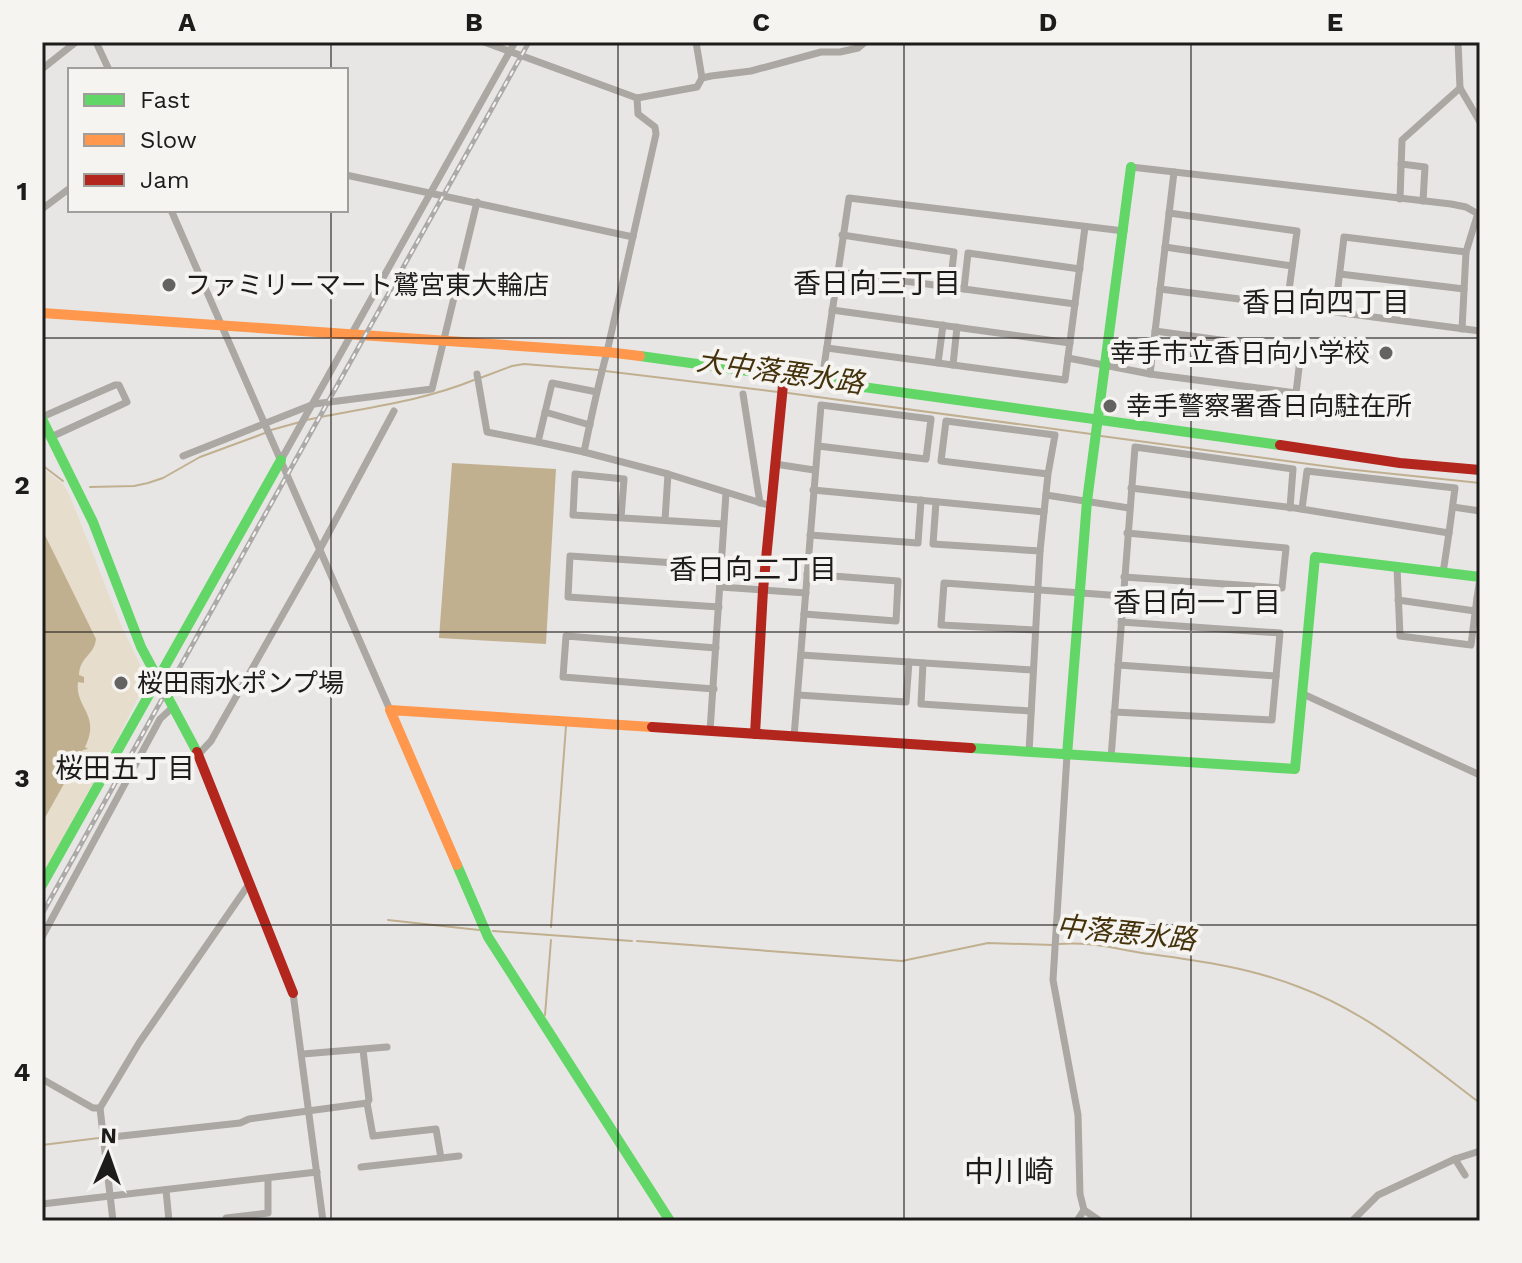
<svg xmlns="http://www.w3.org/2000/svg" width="1522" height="1263" font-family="'Work Sans','Noto Sans JP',sans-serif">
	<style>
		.green { fill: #e7ddcc }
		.water { fill: #c1b090 }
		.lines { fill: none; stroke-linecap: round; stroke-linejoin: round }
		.stream { stroke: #c1b090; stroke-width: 2 }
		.street { stroke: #aba7a3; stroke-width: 7 }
		.fast { stroke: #63d668; stroke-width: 10 }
		.slow { stroke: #ff974d; stroke-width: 10 }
		.jam { stroke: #b3261e; stroke-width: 10 }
		.rail-casing { stroke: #acaaa8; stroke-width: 5 }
		.rail { stroke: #f6f4f1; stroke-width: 2; stroke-dasharray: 6; stroke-linecap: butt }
		.grid { fill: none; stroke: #1d1c1b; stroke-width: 2; stroke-opacity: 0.55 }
		.poi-dot { fill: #646362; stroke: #f6f4f1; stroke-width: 3 }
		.labels { text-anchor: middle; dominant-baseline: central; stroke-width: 8; stroke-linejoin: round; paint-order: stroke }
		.poi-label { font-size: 26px; fill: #1d1c1b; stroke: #f6f4f1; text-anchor: start }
		.neighbourhood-label { font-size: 28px; fill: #1d1c1b; stroke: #f6f4f1 }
		.water-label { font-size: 28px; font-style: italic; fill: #44320c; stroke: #f6f4f1 }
		.quarter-label { font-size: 30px; fill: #1d1c1b; stroke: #f6f4f1 }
		.neatline { fill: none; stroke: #1d1c1b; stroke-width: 3 }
		.grid-label { font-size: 26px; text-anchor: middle; font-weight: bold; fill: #1d1c1b }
	</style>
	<rect width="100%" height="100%" fill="#e7e6e5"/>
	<!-- green -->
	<path class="green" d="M42,468l21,16 6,10 52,131 26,54 -27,55 -78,141z"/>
	<!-- water -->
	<g class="water">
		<path d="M452,463l104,6 -10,175 -107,-6z"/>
		<path d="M42,529l54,110c-2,17 -16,17 -17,36l5,2v6l-6,-1c-3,27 23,32 7,65l3,2 -5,1 -41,73z"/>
	</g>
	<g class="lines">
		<!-- stream -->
		<g class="stream">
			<path d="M605,371l173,21"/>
			<path d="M480,378l32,-12 12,-2 75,6"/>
			<path d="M788,393l303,41"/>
			<path d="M306,420c56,-12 114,-18 168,-40"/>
			<path d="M271,430l29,-8"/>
			<path d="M1101,436l245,33 134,14"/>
			<path d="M42,465l21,16"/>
			<path d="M90,487l44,-1 14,-3 15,-5 37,-21 65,-24"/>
			<path d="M388,920l91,10"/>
			<path d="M551,927l15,-201"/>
			<path d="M493,931l139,10"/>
			<path d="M637,941l265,20 86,-18 65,2"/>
			<path d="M1059,944c31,-3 61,6 91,10 51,7 101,14 149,33 68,25 124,73 181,116"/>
			<path d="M545,1015l6,-75"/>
			<path d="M42,1145l57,-7"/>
		</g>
		<!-- street -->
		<g class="street">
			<path d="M96,42l13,28"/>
			<path d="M484,42l153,56 60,-11 5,-9 9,-2 40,-5 70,-19h19l18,-4 7,-6"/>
			<path d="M696,42l6,36"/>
			<path d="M1458,42l2,46 20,34"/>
			<path d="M42,69l34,-27"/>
			<path d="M1401,164l24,3 -2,34"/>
			<path d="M1131,167l320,37 15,3 14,8"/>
			<path d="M346,175l287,62"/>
			<path d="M1400,199l2,-59 58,-52"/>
			<path d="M42,209l28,-21"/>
			<path d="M171,210l219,500"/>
			<path d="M842,235l112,17 -4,35"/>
			<path d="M1165,247l127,19"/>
			<path d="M1466,252l-122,-15 -9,75 145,19"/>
			<path d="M837,272l238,32"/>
			<path d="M1340,274l124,15"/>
			<path d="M964,289l4,-36 112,16"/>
			<path d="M1160,289l127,16 10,-74 -128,-18"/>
			<path d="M832,310l238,33"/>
			<path d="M1462,329l4,-77 12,-39"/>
			<path d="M827,348l238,32 20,-153"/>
			<path d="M1068,358l82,16 146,19 5,-42 -146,-20"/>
			<path d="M938,363l5,-38"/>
			<path d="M953,365l4,-38"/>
			<path d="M477,374l10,58 51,10"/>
			<path d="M1150,374l24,-202"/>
			<path d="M822,380l27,-182 275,33"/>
			<path d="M597,392l-45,-9 -14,59 46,10c7,-34 14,-67 23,-100l49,-218 -1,-7 -17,-13 -1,-16"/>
			<path d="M743,394l17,109"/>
			<path d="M545,412l45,13"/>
			<path d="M42,417l73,-32h4l8,17 -76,35"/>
			<path d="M584,452l84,22 103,32"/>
			<path d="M183,456l131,-52 118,-15 45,-187"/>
			<path d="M281,460l234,-418"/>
			<path d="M775,464l39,6"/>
			<path d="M1131,488l164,20 154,25 -6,40"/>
			<path d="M813,490l231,22"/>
			<path d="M1046,495l83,13"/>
			<path d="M936,502l-3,42 107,7"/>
			<path d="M1453,507l27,4"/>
			<path d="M1302,509l5,-38 148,17 -6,45"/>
			<path d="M621,518l3,-39 -49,-5 -2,41 150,9"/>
			<path d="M665,520l3,-46"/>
			<path d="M810,535l108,8 3,-43"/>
			<path d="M1397,567l3,69 71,9 6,-47"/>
			<path d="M1124,577l158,11 4,-40 -159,-15"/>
			<path d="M1480,578l-3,20 3,1"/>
			<path d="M720,587l86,6"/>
			<path d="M1398,600l77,11"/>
			<path d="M719,607l-151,-10 2,-41 151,10"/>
			<path d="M804,614l92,7 2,-40 -91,-7"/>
			<path d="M1035,630l-94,-5 3,-42 179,13"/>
			<path d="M801,655l232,15"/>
			<path d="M923,663l-2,41 110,7"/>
			<path d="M1118,665l158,11"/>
			<path d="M714,689l-151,-12 3,-41 150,12"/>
			<path d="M1303,694l177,81"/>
			<path d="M798,695l108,7 3,-40"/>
			<path d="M1114,712l158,8 8,-87 -159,-11"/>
			<path d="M710,731l16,-238"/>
			<path d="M794,737l27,-332 110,14 -5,40 -108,-13"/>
			<path d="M1029,752l11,-201 8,-77 -107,-13 5,-40 109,14 -7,39"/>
			<path d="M198,755l13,-14 109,-192 74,-138"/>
			<path d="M1067,755l-14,225 25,135 2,79 4,16 16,11"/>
			<path d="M1111,758l24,-311 158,22 -3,39"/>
			<path d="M42,937l118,-218 13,-12"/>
			<path d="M293,993l30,228"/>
			<path d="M303,1054l84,-7"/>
			<path d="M42,1079l51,29h7"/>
			<path d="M367,1103l6,33 63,-7 5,29"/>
			<path d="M103,1138l137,-15 9,-4 118,-16 2,-3 -6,-50"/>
			<path d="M1455,1159l10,16"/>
			<path d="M361,1167l98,-11"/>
			<path d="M166,1190l3,31"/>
			<path d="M42,1204l275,-32"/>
			<path d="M113,1221l-13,-113 39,-65 110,-159"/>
			<path d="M225,1221l1,-3 42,-5v-34"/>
			<path d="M1077,1221l7,-11"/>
			<path d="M1352,1221l26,-26 77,-36 25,-8"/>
		</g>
		<!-- fast -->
		<g class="fast">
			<path d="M640,356l640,89"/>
			<path d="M42,419l51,103 48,125 56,105"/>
			<path d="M971,748l324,21 20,-212 165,20"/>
			<path d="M1067,755l20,-254 44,-334"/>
			<path d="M457,865l31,72 182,284"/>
			<path d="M42,885l239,-425"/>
		</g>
		<!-- slow -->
		<g class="slow">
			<path d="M42,313l565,39 33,4"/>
			<path d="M457,865l-67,-155 262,17"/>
		</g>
		<!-- jam -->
		<g class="jam">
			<path d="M1280,445l120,18 80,7"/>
			<path d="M652,727l319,21"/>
			<path d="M755,734l8,-144 21,-215"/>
			<path d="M197,752l96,241"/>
		</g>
		<!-- rail casing -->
		<g class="rail-casing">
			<path id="rail" d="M42,914l487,-872"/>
		</g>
		<!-- rail -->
		<use href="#rail" class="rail"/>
	</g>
	<!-- grid -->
	<path class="grid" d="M331,42v28M618,42v1179M904,42v1179M1191,42v1179M331,210v1011M42,338h1438M42,632h1438M42,925h1438"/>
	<!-- markers -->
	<g class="poi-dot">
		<circle cx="169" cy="285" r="8"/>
		<circle cx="1386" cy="353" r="8"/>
		<circle cx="1110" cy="406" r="8"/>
		<circle cx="121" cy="683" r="8"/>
	</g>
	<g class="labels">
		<!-- poi labels -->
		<g class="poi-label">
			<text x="185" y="285">ファミリーマート鷲宮東大輪店</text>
			<text x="1370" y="353" text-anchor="end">幸手市立香日向小学校</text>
			<text x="1126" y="406">幸手警察署香日向駐在所</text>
			<text x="137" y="683">桜田雨水ポンプ場</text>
		</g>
		<!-- neighbourhood labels -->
		<g class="neighbourhood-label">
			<text x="877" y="283">香日向三丁目</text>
			<text x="1326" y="302">香日向四丁目</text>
			<text x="753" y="569">香日向二丁目</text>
			<text x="1197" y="602">香日向一丁目</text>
			<text x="125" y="768">桜田五丁目</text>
		</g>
		<!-- water labels -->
		<g class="water-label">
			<text transform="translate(780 372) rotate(8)">大中落悪水路</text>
			<text transform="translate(1126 933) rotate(6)">中落悪水路</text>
		</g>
		<!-- quarter labels -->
		<g class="quarter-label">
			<text x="1009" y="1171">中川崎</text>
		</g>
	</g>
	<!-- border -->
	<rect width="1522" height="1263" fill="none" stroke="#f6f4f1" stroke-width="88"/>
	<!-- legend -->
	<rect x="68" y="68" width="280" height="144" fill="#f6f4f1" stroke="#9f9e9b" stroke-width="2"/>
	<rect x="84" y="94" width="40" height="12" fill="#63d668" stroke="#9f9e9b" stroke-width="2"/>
	<text x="140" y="108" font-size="24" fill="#1d1c1b">Fast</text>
	<rect x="84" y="134" width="40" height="12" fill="#ff974d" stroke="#9f9e9b" stroke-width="2"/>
	<text x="140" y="148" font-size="24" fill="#1d1c1b">Slow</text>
	<rect x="84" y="174" width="40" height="12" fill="#b3261e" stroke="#9f9e9b" stroke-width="2"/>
	<text x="140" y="188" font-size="24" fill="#1d1c1b">Jam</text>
	<!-- north arrow -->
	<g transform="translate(108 1155) rotate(2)" stroke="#f6f4f1" stroke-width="6" paint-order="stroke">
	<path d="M0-6L14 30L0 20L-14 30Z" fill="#1d1c1b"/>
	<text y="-12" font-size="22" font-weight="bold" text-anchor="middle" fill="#1d1c1b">N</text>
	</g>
	<rect x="44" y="44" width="1434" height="1175" class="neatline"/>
	<g class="grid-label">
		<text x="187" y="31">A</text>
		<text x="474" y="31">B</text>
		<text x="761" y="31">C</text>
		<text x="1048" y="31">D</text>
		<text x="1335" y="31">E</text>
		<text x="22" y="200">1</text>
		<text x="22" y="494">2</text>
		<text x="22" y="787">3</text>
		<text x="22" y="1081">4</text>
	</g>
</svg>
